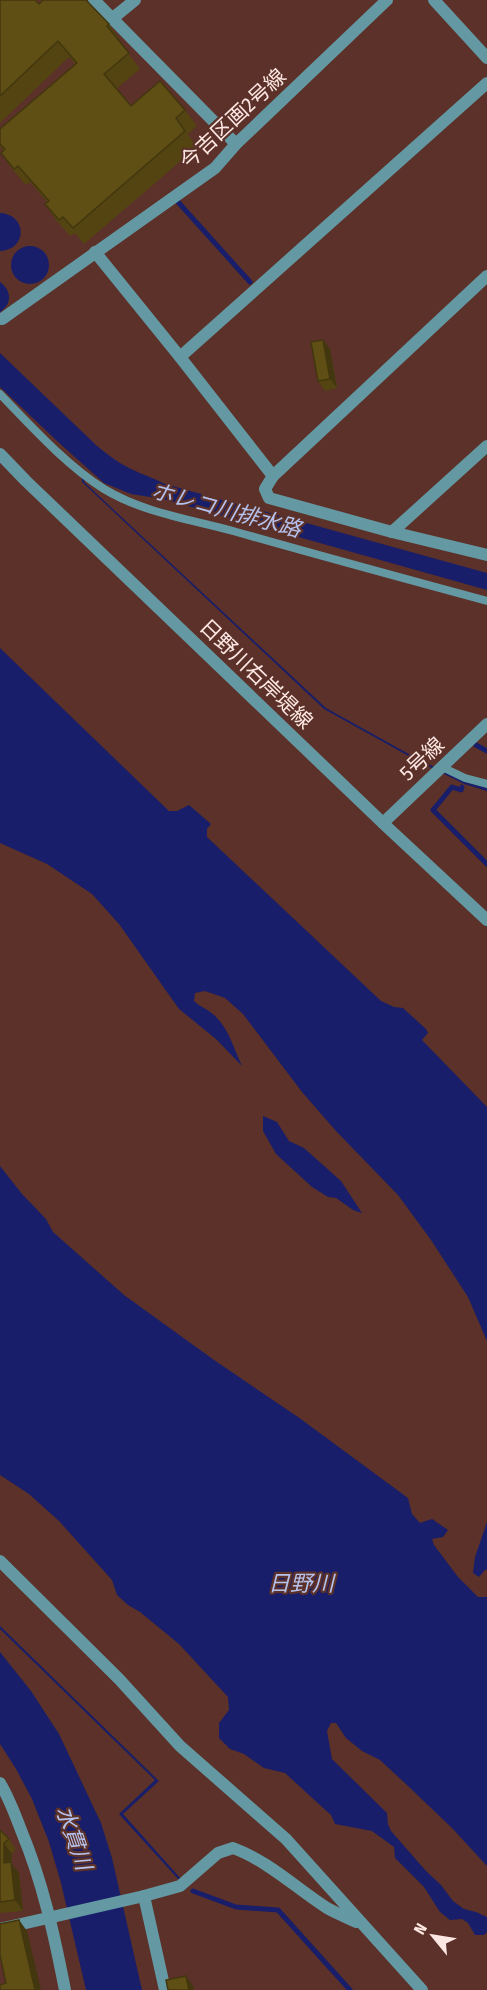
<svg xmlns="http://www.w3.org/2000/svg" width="487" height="1990" font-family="'Fira Sans Condensed','Noto Sans JP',sans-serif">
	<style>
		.water { fill: #181e69 }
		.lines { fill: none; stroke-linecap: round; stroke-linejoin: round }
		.stream { stroke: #181e69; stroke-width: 5 }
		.service { stroke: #6499a3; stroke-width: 8 }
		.minor { stroke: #6499a3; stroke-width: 12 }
		.tertiary { stroke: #6499a3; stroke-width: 12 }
		.wall { fill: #534412 }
		.shaded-wall { fill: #43370f }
		.building { fill: #604f15; stroke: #43370f; stroke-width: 1.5 }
		.labels { text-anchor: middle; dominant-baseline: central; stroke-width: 4.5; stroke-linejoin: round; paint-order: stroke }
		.street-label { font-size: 21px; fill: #fde7e3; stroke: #5b3129 }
		.water-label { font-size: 22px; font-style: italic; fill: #b5c2ee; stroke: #5b3129 }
	</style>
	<rect width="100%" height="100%" fill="#5b3129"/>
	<!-- water -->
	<g class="water">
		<path d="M0,213c27,1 28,37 0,38z"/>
		<circle cx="30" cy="265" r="19"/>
		<path d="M0,282c12,9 12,22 0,30z"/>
		<path d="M0,353l97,93c10,8 20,16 32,22 12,6 24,10 36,16l322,89v17l-324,-91 -32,-5 -27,-11 -47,-42 -57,-54z"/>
		<path d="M82,477l3,1 -1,4 242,226 90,50 49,24 22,6v3l-23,-7 -50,-25 -90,-50 -242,-227z"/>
		<path d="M0,648l169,163h8l12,-6 22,19 -4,5v8l174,164 13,6 9,1 23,21 2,4 -6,7 65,67v234l-19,-44 -37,-57 -33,-45 -62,-64 -34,-39 -59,-78 -18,-16 -20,-7 -10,2 -1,8c6,6 14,8 20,14 14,12 20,34 28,51l-26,-27 -37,-30 -60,-85 -27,-30 -45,-30 -47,-21z"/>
		<path d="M263,1116l14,6 12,19 15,7 37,33 21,32 -9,-3 -17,-12 -8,-1 -16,-10 -36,-33 -13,-23z"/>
		<path d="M0,1166l22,28 24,25 7,13 71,63 90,65 84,57 110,81 4,16 8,9 12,-4 16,11 -5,7 -11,2 2,6 24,32 20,20h9v269l-35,-38 -44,-42 -28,-26 -18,-9 -16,-13 -10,-15h-5l-4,8 5,28 55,54 1,11 3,7 35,40 15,14 12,16 11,8 12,3 11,5v15l-3,3h-9l-7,-12 -6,-4 -12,1 -10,-8 -16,-25 -29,-29 -1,-11 -22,-16 -37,-7 -4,-9 -10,-9 -36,-33 -21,-5 -20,-14 -14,-5 -11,-11v-15l10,-13 -1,-13 -49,-53 -39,-32 -12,-7 -11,-10 -5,-15 -53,-59 -30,-27 -29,-19z"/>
		<path d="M487,1522v48h-2l-6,7 -6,-4 2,-16z"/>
		<path d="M0,1626l159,155 -36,33 58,65 -2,1 -60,-66 36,-34 -155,-151z"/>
		<path d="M0,1652l31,39 28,43 42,89 11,35 30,132h-56l-25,-107 -12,-41 -17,-43 -16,-30 -16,-25z"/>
	</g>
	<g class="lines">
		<!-- stream -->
		<g class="stream">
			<path d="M178,202l72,80"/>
			<path d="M476,745l11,6"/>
			<path d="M462,787l-1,3 -9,-3 -19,23 54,54"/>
			<path d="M193,1891l43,16 42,3 72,80"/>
		</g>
		<!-- service -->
		<g class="service">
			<path d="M0,394c31,32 66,71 104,95 40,24 85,30 129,42 84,24 169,47 254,70"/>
			<path d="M442,767l23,11 22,6"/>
		</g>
		<!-- minor -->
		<g class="minor">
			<path d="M94,0l142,144"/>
			<path d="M434,0l53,58"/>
			<path d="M113,18l22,-18"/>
			<path d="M95,252l85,105 93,119"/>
			<path d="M487,276l-214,200 -8,13 4,9 123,34 95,23"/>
			<path d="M2,319l213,-151 21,-24 151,-144"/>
			<path d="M180,357l307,-274"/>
			<path d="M392,532l95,-86"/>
			<path d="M383,823l104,-99"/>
			<path d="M0,1561l119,118 61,67 106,93 136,151"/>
			<path d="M0,1783c9,15 15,31 21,47 22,53 33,104 44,160"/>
			<path d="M144,1896l36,-10 38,-33 15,-5c35,13 63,40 94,60 9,5 19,9 29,14"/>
			<path d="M0,1929l144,-33 21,94"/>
		</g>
		<!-- tertiary -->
		<path class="tertiary" d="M0,454l26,27 360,345 101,94"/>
	</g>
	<!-- wall -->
	<g class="wall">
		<path d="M0,0l39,4 70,20 11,16 -1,1 21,28 -24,20 15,17 54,4 12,16 -9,8 9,13 -113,97 -9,-11 -5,3 -14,-16 -11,-16 2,-2 -17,-20 -4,3 -14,-16 -11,-16 2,-2 -3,-5v-17l75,-65 -6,-7 -69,66z"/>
		<path d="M323,340l7,9 7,39 -12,3 -7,-10z"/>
		<path d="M0,1830l9,9 7,10 -4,5 -1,9 8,10 4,38 -23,2z"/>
	</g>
	<!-- shaded-wall -->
	<g class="shaded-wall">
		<path d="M323,340l7,9 7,39 -7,-9z"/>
		<path d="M4,1843l8,11 -1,9 8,10 4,38 -8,-11 -11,-37z"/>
		<path d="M19,1920l8,11 14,59h-6z"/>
		<path d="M186,1976l7,10 1,4h-5z"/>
	</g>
	<!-- building -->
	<g class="building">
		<path d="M0,0h35l4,4 4,-4h43l23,24 -2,2 22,27 -25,21 27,32 29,-25 25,29 -9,8 9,13 -112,97 -10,-11 -4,3 -14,-16 4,-3 -31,-35 -4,3 -13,-16 4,-4 -5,-5v-15l77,-66 -19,-22 -58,55z"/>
		<path d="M323,340l7,39 -12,2 -7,-39z"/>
		<path d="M0,1830l9,9 -5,4v20l7,-1 4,38 -15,2z"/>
		<path d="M19,1920l16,70h-35v-5l6,-2 -6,-28v-31z"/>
		<path d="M186,1976l3,14h-21l-2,-10z"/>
	</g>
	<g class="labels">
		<!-- street labels -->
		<g class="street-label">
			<text transform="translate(233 119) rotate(-43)">今吉区画2号線</text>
			<text transform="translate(256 674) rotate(44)">日野川右岸堤線</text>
			<text transform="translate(422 759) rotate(-43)">5号線</text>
		</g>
		<!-- water labels -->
		<g class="water-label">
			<text transform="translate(226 510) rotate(15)">ホレコ川排水路</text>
			<text x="301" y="1583">日野川</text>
			<text transform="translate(74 1838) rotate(71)">水貫川</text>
		</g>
	</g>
	<!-- north arrow -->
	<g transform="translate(433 1936) rotate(300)" stroke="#5b3129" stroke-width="4.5" paint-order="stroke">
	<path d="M0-4.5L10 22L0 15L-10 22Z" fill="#fde7e3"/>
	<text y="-9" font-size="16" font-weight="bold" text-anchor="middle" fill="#fde7e3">N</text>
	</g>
</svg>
